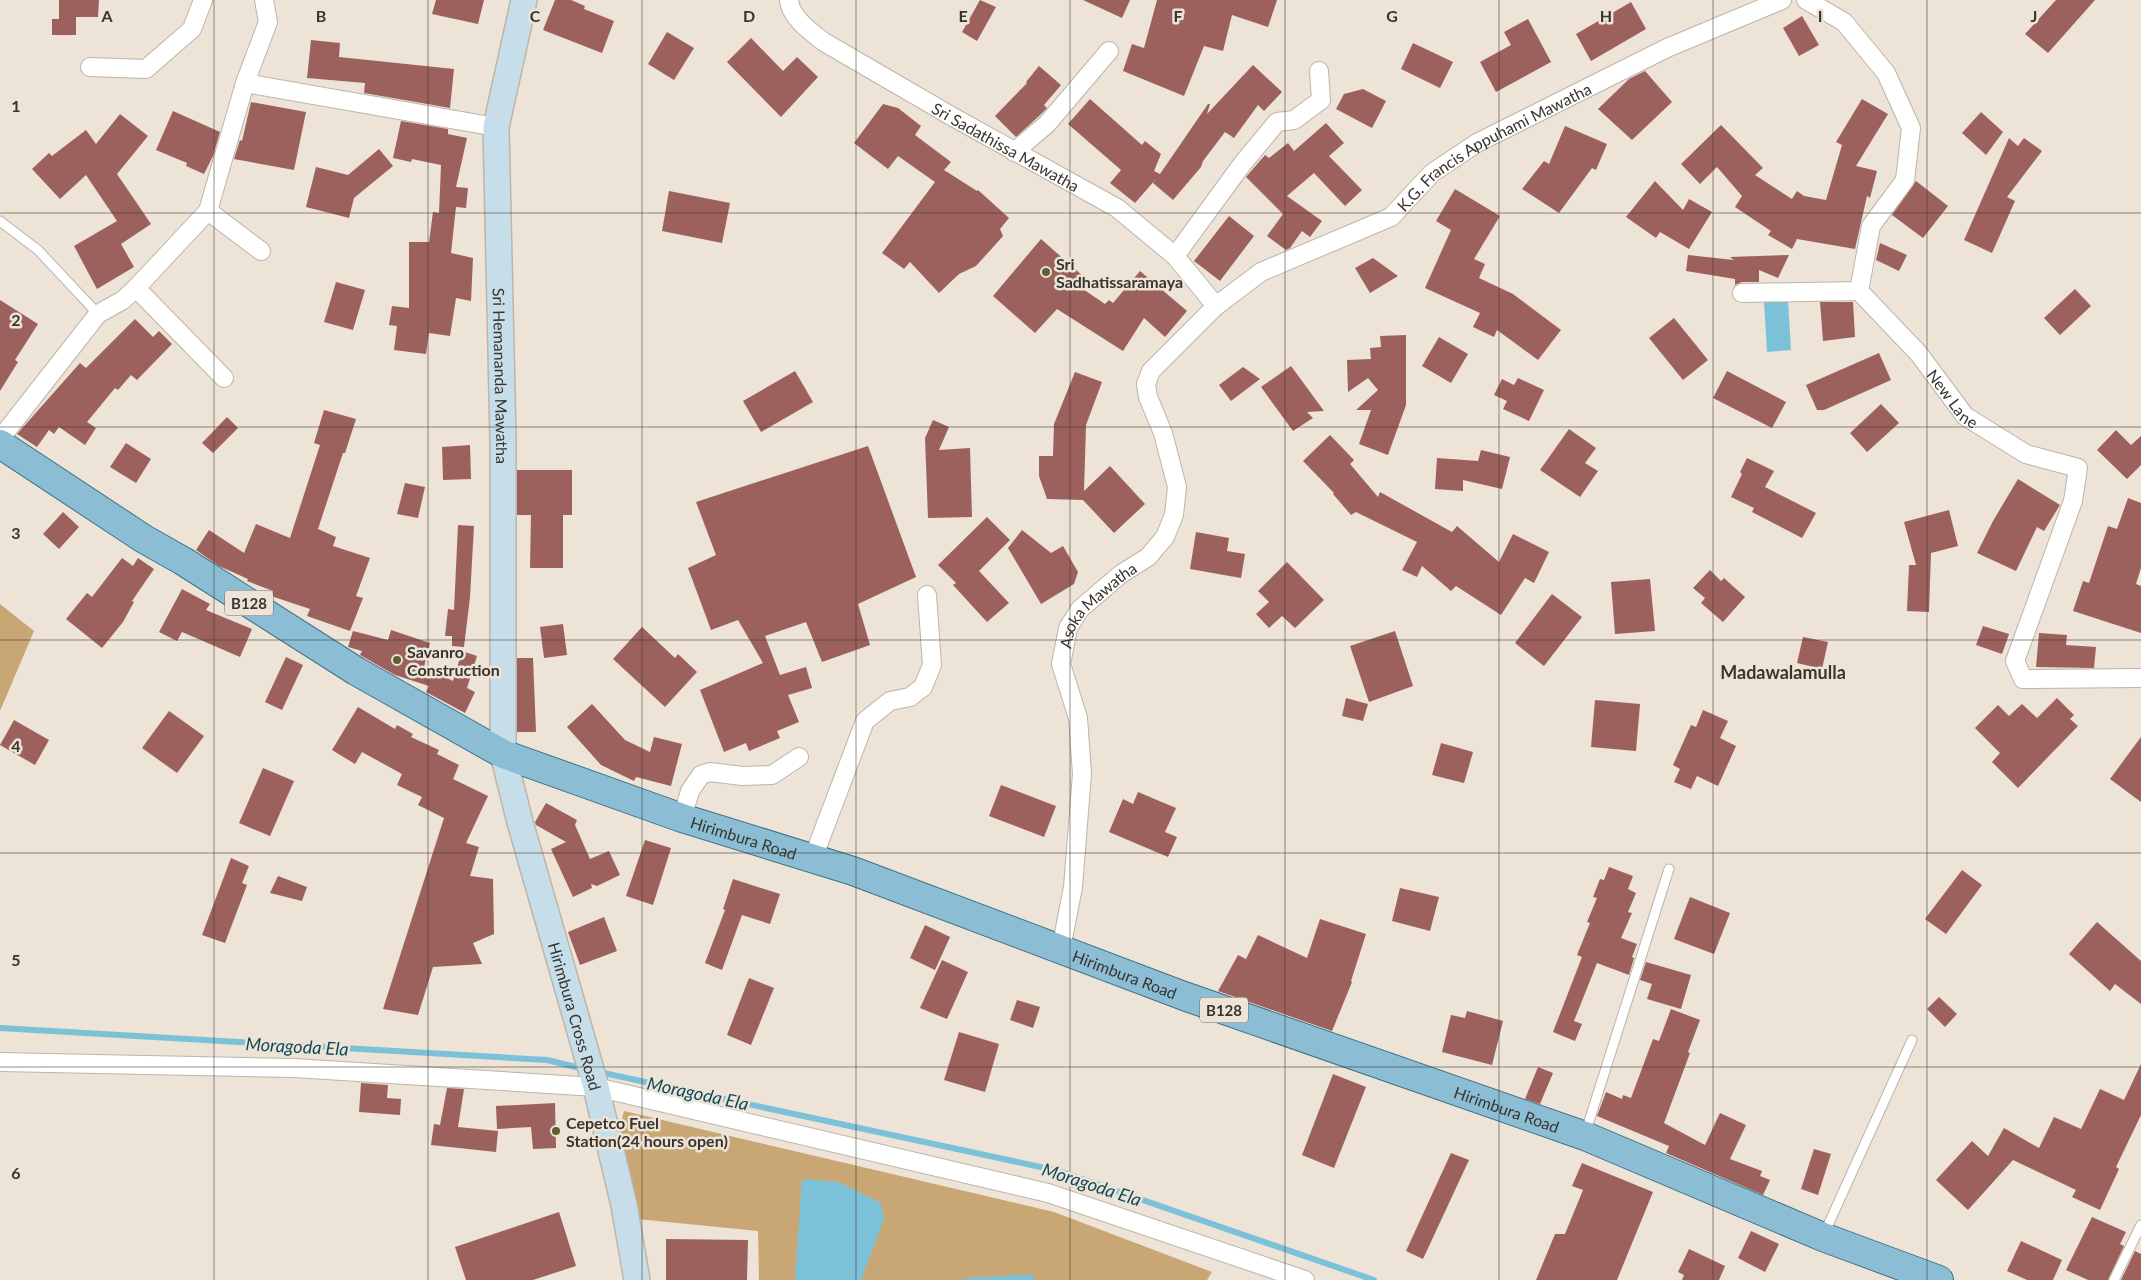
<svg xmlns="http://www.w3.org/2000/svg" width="2141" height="1280" font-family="Lato,sans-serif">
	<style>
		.forest { fill: #c9a774 }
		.water { fill: #7bc2d9 }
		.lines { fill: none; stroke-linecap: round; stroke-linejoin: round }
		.stream { stroke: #7bc2d9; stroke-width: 6 }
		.building { fill: #9d615d }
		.service-casing { stroke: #beb4a7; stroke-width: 11 }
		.minor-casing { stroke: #beb4a7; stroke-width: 20 }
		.secondary-casing { stroke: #beb4a7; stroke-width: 28 }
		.primary-casing { stroke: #3c7188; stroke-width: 30 }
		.service { stroke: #fff; stroke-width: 9 }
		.minor { stroke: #fff; stroke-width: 18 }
		.secondary { stroke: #c5deea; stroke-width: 25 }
		.primary { stroke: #8bbed4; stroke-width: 28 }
		.grid { fill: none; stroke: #38342f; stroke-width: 1; stroke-opacity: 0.55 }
		.poi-dot { fill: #5f602d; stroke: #ede3d6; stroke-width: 2 }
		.labels { text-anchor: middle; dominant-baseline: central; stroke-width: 5; stroke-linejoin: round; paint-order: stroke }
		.shield { fill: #ede3d6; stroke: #6e6861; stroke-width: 1 }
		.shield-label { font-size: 15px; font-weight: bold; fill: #38342f }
		.street-label { font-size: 16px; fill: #38342f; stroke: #ede3d6 }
		.poi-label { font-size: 16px; font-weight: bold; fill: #38342f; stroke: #ede3d6; text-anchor: start }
		.neighbourhood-label { font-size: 18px; font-weight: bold; fill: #3c352a; stroke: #ede3d6 }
		.water-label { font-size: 18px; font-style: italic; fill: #0d4b5b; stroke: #ede3d6 }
		.grid-label { font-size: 16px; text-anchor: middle; font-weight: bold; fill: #38342f; stroke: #ede3d6; stroke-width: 5; stroke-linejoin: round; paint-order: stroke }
	</style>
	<rect width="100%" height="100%" fill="#ede3d6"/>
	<!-- forest -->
	<g class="forest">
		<path d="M0,604l34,27 -34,80z"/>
		<path d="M624,1111l430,101 158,60 -5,8h-448l-1,-49 -121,-12 -19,-85z"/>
	</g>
	<!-- water -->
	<g class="water">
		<path d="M1788,300l3,50 -24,2 -3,-50z"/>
		<path d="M802,1179l37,3 42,21 3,16 -23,61h-66z"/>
		<path d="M1032,1274l2,6h-74l9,-2z"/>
	</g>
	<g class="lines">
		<!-- stream -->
		<g class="stream">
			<path d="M0,1028l547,32 37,9"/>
			<path d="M599,1072l460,99 315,109"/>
		</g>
	</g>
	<!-- building -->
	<g class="building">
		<path d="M59,0h40l-1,17h-22v18h-24v-16h7z"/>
		<path d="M436,0h48l-6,24 -46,-10z"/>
		<path d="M555,0h16l14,6 -1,3 30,12 -12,32 -59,-23z"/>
		<path d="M980,0l16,7 -19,34 -15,-9z"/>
		<path d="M1083,0h47l-8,18z"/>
		<path d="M1157,0h120l-9,27 -36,-12 -9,36 -19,-5 -20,50 -61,-25 9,-27 12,4z"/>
		<path d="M2056,0h39l-47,53 -23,-19z"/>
		<path d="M1631,2l15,27 -55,32 -15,-27z"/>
		<path d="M1802,16l17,29 -20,11 -16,-28z"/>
		<path d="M1528,19l23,43 -55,30 -16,-30 31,-17 -7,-13z"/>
		<path d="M667,32l27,16 -20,32 -26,-16z"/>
		<path d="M751,38l32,33 14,-14 21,20 -37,40 -54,-55z"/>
		<path d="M311,40l29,3 -1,14 115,12 -4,39 -86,-15 1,-10 -58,-5z"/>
		<path d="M1413,43l40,19 -13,26 -39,-19z"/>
		<path d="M1253,65l29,27 -18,19 -6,-6 -24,33 -9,-6 -22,29 -2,6 -28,33 -20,-17 3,-4 -21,24 -25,-20 11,-13 -53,-46 22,-25 52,46 3,-4 16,13 -7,17 6,3 48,-70h2l-3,10z"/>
		<path d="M1039,66l22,19 -17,20 3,3 -8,8 -23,21 -21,-21 32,-33 -1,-1z"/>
		<path d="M1645,71l27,31 -40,38 -34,-31 31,-30z"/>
		<path d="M1363,89l23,12 -14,27 -36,-19 8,-15z"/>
		<path d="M1862,99l26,15 -32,52 21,5 -7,27 -3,-2 -12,53 -58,-10 -5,10 -24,-14 3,-4 -36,-24 7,-11 -25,-29 -17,17 -19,-20 40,-39 42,43 -8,7 37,24 5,-8 7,5 22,4 16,-55 -6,-3z"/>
		<path d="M251,102l55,10 -12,58 -60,-11 6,-19 2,1z"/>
		<path d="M883,104l15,4 23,18 -6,9 36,27 -7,8 33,21 1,-1 31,28 -9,11 3,7 -8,9 -19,21 -17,8 -20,19 -29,-31 -6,7 -22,-16 53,-71 -37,-26 -10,13 -34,-26z"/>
		<path d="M173,111l47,21 -7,24 -9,18 -18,-8 1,-3 -31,-13z"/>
		<path d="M1981,112l22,20 -17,23 -24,-22z"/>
		<path d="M120,114l28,22 -31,38 34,50 -30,20 13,23 -37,22 -23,-43 43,-25 -31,-46 -26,24 -28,-30 17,-16 3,3 34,-26 10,14z"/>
		<path d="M401,121l47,8v5l19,4 -11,49 12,1 -2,20 -10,-1 -5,46 22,5 -2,43 -15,-3 -6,38 -21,-3 -3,21 -32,-4 3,-24 -8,-1 3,-19 17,2v-66h20l4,-30 6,1 2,-48 -29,-6 -1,3 -18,-4z"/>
		<path d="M1326,123l18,20 -15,13 33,34 -17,16 -31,-33 -27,23 35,25 -12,16 -8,-6 -12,17 -4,2 -19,-14 16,-22 -37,-37 19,-22 4,3 19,-15 6,8z"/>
		<path d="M1565,126l42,18 -11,26 -4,-2 -33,45 -37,-24 22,-28 5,3z"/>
		<path d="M2009,138l9,8 6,-8 18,13 -35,46 8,4 -23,52 -28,-13z"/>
		<path d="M379,149l14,17 -39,32 -5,20 -43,-11 10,-40 32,8z"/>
		<path d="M1655,181l28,29 6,-11 23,13 -23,37 -29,-17 -4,6 -30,-21z"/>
		<path d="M1916,181l32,25 -25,32 -31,-23z"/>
		<path d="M1455,189l45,27 -26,43 11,5 -6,14 34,16 48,36 -23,30 -41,-30 -3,7 -21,-10 7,-14 -55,-25 26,-58 -15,-9z"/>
		<path d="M669,191l61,12 -8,40 -60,-12z"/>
		<path d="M1229,216l25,20 -34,45 -26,-20z"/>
		<path d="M1041,239l43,38 -7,8 28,19 4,-4 4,3 27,-32 47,40 -22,26 -21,-19 -21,33 -66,-42 -22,24 -42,-37z"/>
		<path d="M1880,243l27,12 -8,16 -23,-11z"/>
		<path d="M1688,255l46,5 -4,-3 59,-2 -11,23 -19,-8v12h-17l-7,3v-6l-49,-8z"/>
		<path d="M1373,258l25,18 -28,17 -15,-25z"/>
		<path d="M336,282l29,8 -12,40 -29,-8z"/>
		<path d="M2075,289l16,17 -31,29 -16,-17z"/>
		<path d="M0,300l38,24 -23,36 3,2 -18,29z"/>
		<path d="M1820,302h33l2,35 -32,4z"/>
		<path d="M1674,318l34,42 -25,20 -34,-42z"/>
		<path d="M135,319l18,18 6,-6 13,13 -35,36 -6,-5 -13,15 -3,-2 -28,34 9,6 -11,17 -26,-18 -5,7 -5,-4 -12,17 -20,-13 63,-71 6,5z"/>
		<path d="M1406,335v70l-18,50 -29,-11 12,-34h-15l22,-20 -10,-12 -20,14 -1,-32 24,-1 -1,-11 11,-1 -1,-11z"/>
		<path d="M1439,337l29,17 -17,29 -29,-17z"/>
		<path d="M1879,353l12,27 -67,30h-7l-11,-25z"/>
		<path d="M1291,366l33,45 -17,1 6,6 -20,13 -32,-44z"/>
		<path d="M1243,367l17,12 -29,22 -12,-16z"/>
		<path d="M795,371l18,31 -52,30 -18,-31z"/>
		<path d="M1727,371l59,31 -14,26 -59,-30z"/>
		<path d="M1075,372l27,10 -16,43 -2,66 26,-25 35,38 -31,29 -31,-33 -36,-1 -8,-23v-20h14l1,-32z"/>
		<path d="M1518,378l26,12 -15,31 -26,-12 4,-8 -13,-6 8,-16 12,6z"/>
		<path d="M1881,404l18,19 -32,29 -17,-19z"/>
		<path d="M324,410l32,9 -11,34h-2l-25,76 18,8 -3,9 37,12 -14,38 7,2 -13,33 -43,-15 3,-7 -39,-13 2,-5 -26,-10 1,-2 -29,-13 -23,-16 13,-20 35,23 12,-29 34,14 30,-93 -6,-2z"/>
		<path d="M227,417l11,11 -25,25 -11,-10z"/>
		<path d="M933,420l16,7 -10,23 31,-2 2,69 -44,1 -3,-80z"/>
		<path d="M1569,429l27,19 -11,15 13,8 -18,26 -40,-27z"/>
		<path d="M2116,430l15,15 10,-9v29l-14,14 -30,-29z"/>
		<path d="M1330,435l24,25 -4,4 28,33 2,-5 72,40 5,-6 42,36 14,-28 36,18 -15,31 -9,-5 -24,37 -45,-29 -5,5 -29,-25 -5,11 -15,-7 15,-28 -61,-30 -5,3 -18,-21 1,-1 -31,-32z"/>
		<path d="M126,443l25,16 -15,24 -26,-16z"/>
		<path d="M470,445l1,34 -28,1 -1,-33z"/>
		<path d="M868,446l48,131 -58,27 12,41 -48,17 -16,-40 -41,14 15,39 26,-8 6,21 -24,7 11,27 -22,9 3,7 -31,13 -3,-8 -22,9 -24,-62 63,-27 -25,-43 -27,10 -23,-62 28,-13 -20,-53z"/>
		<path d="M1481,450l29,7 -8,32 -39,-9v11l-28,-2 2,-31 41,3z"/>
		<path d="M1747,458l27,13 -9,16 51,26 -14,25 -50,-26 2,-4 -23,-11 11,-23 -2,-2z"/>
		<path d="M517,470h55v45h-9v53h-33l1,-53h-14z"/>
		<path d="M2018,479l42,26 -16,26 -7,-4 -21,44 -39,-18 16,-32z"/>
		<path d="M405,483l20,4 -7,31 -21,-4z"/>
		<path d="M2128,498l13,5v65l-5,16 5,2v47l-68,-22 10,-30 6,2 19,-57 9,3z"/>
		<path d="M1949,510l9,36 -27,7 -2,59 -22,-1 2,-46h7l-12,-43z"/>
		<path d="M63,512l16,15 -20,22 -16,-15z"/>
		<path d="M987,517l23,23 -31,31 30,32 -22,19 -34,-37 3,-2 -18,-18z"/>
		<path d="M458,525l16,1 -4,71 -6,50 -12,-1v-10h-7l3,-27 6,1z"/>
		<path d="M1022,530l29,23 12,-7 15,26 -4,12 -33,20 -33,-56z"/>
		<path d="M1196,532l33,6 -2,13 18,3 -4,24 -51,-9z"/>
		<path d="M122,558l11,8 5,-8 16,11 -22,32 2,1 -11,20 -21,26 -36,-29 21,-26 5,4z"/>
		<path d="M1287,562l37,38 -29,28 -13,-12 -13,12 -13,-14 13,-12 -11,-11z"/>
		<path d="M1710,570l11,11 3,-3 21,19 -22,25 -22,-19 4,-5 -12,-10z"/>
		<path d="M1650,579l5,52 -40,3 -4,-52z"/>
		<path d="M182,589l28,15 -4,6 46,19 -12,28 -58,-25 -5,9 -18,-9z"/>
		<path d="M1552,594l30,23 -38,49 -29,-23z"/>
		<path d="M563,624l4,31 -23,3 -4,-31z"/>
		<path d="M1983,626l26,8 -7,20 -26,-9z"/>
		<path d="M642,627l33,31 3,-4 19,18 -32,35 -52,-48z"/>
		<path d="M391,630l39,13 -6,24 29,14 9,-30 15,5 -10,32 8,4 -10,21 -39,-21 3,-6 -34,-11 -35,-20 2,-4 -14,-4 5,-16 35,9z"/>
		<path d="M1395,631l18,55 -44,16 -19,-56z"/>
		<path d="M2039,633l28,2 -1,10 30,2 -2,21 -58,-1z"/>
		<path d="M1803,637l25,5 -6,27 -25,-6z"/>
		<path d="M286,657l17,8 -21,45 -17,-8z"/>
		<path d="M517,658h16l3,74h-19z"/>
		<path d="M1346,698l22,6 -5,17 -21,-5z"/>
		<path d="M2057,698l17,17 -4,4 8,7 -60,62 -26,-26 8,-9 -25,-25 23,-23 11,11 13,-12 15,14z"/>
		<path d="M1595,700l45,4 -4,47 -45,-4z"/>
		<path d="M592,704l33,36 25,12 4,-15 28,7 -11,42 -35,-9 -2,4 -33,-16 -34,-38z"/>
		<path d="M358,707l37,22 2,-4 16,9 -2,3 28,13 -2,4 22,11 -6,14 35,17 -22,47 13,4 -9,29 23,3 1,55 -21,9 9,21 -49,3 -15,48 -35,-6 61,-191 -26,-13 4,-8 -25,-12 5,-11 -40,-22 -7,12 -23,-14z"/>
		<path d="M1703,710l25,11 -8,17 16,8 -18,40 -21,-10 -6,13 -17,-7 6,-13 -7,-4 18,-40 5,2z"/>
		<path d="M169,711l35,25 -27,37 -35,-25z"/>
		<path d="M14,720l35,20 -14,25 -35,-20z"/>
		<path d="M2141,737v65l-31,-23z"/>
		<path d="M1441,743l32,9 -9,31 -32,-8z"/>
		<path d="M263,768l31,13 -24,55 -31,-13z"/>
		<path d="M1001,785l55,21 -12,31 -55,-21z"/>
		<path d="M1138,792l38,16 -11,24 12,5 -9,20 -59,-25 14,-33 10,5z"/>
		<path d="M546,803l31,17 -2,5 15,34 19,-8 11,24 -23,11 -6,-2 1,4 -19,9 -22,-48 15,-7 -30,-17 -1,-3z"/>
		<path d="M645,840l26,8 -18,57 -27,-9z"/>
		<path d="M231,858l18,8 -7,17 5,2 -22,58 -23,-8z"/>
		<path d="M1609,867l24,9 -5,13 8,4 -8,19 4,1 -11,25 16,6 -5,13 2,1 -5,17 -32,-12 -23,58 8,3 -7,17 -22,-9 29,-75 -5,-2 13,-32 -3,-1 10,-24 -4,-1 7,-18 4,1z"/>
		<path d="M1962,870l20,15 -36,49 -21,-15z"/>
		<path d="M278,876l29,11 -5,14 -32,-8z"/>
		<path d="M733,879l47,15 -10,30 -28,-9 -20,55 -17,-7 20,-53 -2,-1z"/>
		<path d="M1400,888l39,9 -9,34 -38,-10z"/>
		<path d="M1690,897l40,16 -16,41 -40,-15z"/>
		<path d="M604,917l13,34 -37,14 -12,-33z"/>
		<path d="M1320,919l46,15 -15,47 1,1 -20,49 -114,-40 20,-36 8,4 12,-24 49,23z"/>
		<path d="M2097,922l44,39v43l-26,-20 -5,7 -41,-37z"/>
		<path d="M925,925l25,12 -15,33 -25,-12z"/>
		<path d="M942,960l26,12 -21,47 -27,-11z"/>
		<path d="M1646,962l45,13 -10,34 -34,-10 5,-15 -12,-4z"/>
		<path d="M749,978l25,10 -23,57 -24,-10z"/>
		<path d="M1939,997l18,17 -12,13 -18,-18z"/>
		<path d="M1017,1000l23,7 -7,21 -23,-8z"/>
		<path d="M1671,1009l29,11 -12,32 2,1 -26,70 41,22 15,-32 26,12 -16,34 32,12 -2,5 10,4 -7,15 -97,-42 3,-7 -72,-30 9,-24 16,7 1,-4 8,3 22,-59 6,2z"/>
		<path d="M1467,1011l36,10 -11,44 -50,-13 9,-37 14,3z"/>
		<path d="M959,1032l40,12 -14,48 -41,-12z"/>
		<path d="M2141,1064v51l-25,52 3,2 -19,41 -28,-13 4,-7 -63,-30 -45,50 -32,-30 36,-39 16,15 16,-28 35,20 15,-31 27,12 19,-40 24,11z"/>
		<path d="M1538,1067l15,6 -13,31 -15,-5z"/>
		<path d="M1333,1074l33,13 -32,81 -32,-13z"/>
		<path d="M361,1083l27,2 -1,13 14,1 -1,16 -41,-3z"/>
		<path d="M447,1088l17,1 -6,38 40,4 -2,21 -65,-7 3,-21 6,1z"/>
		<path d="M555,1103l1,45 -23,1 -2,-22 -34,2 -1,-23z"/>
		<path d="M1814,1149l17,5 -13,41 -17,-6z"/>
		<path d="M1451,1153l18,7 -46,99 -17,-8z"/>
		<path d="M1582,1163l71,29 -36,88h-81l19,-46h10l18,-44 -11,-4z"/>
		<path d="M559,1212l17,54 -43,14h-67l-11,-33z"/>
		<path d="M2092,1217l34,15 -6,12 4,2 -16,34h-20l-22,-10z"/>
		<path d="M1751,1231l28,13 -14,28 -27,-14z"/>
		<path d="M666,1239l82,1 -1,40h-81z"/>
		<path d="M2021,1241l41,19 -9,20h-26l-20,-9z"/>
		<path d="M1689,1249l36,17 -6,14h-37l2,-5 -6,-3z"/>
		<path d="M2135,1251l6,3v26h-20z"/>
	</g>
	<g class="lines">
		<!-- service casing -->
		<g class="service-casing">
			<g id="service">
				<path d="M0,221l38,29 60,64"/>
				<path d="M1585,1134l84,-265"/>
				<path d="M1824,1234l88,-194"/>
				<path d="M2114,1280l27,-55"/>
			</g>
		</g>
		<!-- minor casing -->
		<g class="minor-casing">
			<g id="minor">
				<path id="s1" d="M789,0c1,17 22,32 35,42l129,75 164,91 58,48 41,50"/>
				<path id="s2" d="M1806,0l38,22 42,51 25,55 -6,52 -34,46 -12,65 60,63 46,62 61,38 52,14 -5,33 -58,160 8,18 118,-1"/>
				<path d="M90,67l56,2 46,-40 11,-29"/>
				<path d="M245,83l251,44"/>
				<path d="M1014,152l33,-28 62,-73"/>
				<path d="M208,211l53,40"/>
				<path d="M1175,256l68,-93 34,-41 17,-2 27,-20 -2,-29"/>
				<path d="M136,288l88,90"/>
				<path d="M1742,293l117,-2"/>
				<path d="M0,439l98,-125 25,-14 13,-12 72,-77 37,-128 23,-61 -4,-22"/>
				<path d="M682,818l8,-27 11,-16 9,-3 32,4 30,-1 27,-18"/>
				<path d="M813,858l52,-137 25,-20 20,-4 13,-10 9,-22 -5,-70"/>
				<path id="s3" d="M1061,949l12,-62 9,-113 -4,-56 -17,-54 7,-36 12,-19 41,-35 27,-17 17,-20 9,-22 3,-28 -14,-54 -15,-36 -2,-13 5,-13 65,-65 45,-34 130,-55 41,-44 45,-30 190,-95 115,-48"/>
				<path d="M0,1062l294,6 302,19 452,106 257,87"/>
			</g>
		</g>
		<!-- secondary casing -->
		<g class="secondary-casing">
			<g id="secondary">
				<path id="s4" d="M524,0l-28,127 7,312v315l17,68 76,265 28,118 13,75"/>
			</g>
		</g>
		<!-- primary casing -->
		<g class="primary-casing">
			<g id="primary">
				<path id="s5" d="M0,444l144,95 39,22 173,110 147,83 179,64 171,53 331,125 401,140 238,101 116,43"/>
			</g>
		</g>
		<!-- service -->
		<use href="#service" class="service"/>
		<!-- minor -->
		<use href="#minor" class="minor"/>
		<!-- secondary -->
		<use href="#secondary" class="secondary"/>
		<!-- primary -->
		<use href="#primary" class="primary"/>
	</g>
	<!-- grid -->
	<path class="grid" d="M214,0v1280M428,0v1280M642,0v1280M856,0v1280M1070,0v1280M1285,0v1280M1499,0v1280M1713,0v1280M1927,0v1280M0,213h2141M0,427h2141M0,640h2141M0,853h2141M0,1067h2141"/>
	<!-- markers -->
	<g class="poi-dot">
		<circle cx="1046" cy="272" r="5"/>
		<circle cx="397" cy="660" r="5"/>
		<circle cx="556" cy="1131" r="5"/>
	</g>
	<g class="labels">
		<!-- shield labels -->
		<g class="shield">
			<rect x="225" y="590.5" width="48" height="25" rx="4"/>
			<rect x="1200" y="997.5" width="48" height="25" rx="4"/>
		</g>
		<g class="shield-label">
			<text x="249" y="603">B128</text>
			<text x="1224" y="1010">B128</text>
		</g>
		<!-- street labels -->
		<g class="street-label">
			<text stroke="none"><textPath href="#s1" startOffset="266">Sri Sadathissa Mawatha</textPath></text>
			<text stroke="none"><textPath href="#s3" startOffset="1050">K.G. Francis Appuhami Mawatha</textPath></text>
			<text stroke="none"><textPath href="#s4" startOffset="379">Sri Hemananda Mawatha</textPath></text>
			<text stroke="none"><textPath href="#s2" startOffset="489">New Lane</textPath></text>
			<text stroke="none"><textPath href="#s3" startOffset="362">Asoka Mawatha</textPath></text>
			<text stroke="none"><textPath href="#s5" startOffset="846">Hirimbura Road</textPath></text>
			<text stroke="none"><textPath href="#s5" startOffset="1251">Hirimbura Road</textPath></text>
			<text stroke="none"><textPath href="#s4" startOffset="1029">Hirimbura Cross Road</textPath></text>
			<text stroke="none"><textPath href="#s5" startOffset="1656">Hirimbura Road</textPath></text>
		</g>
		<!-- poi labels -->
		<g class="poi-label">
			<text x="1056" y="263">Sri<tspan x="1056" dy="18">Sadhatissaramaya</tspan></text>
			<text x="407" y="651">Savanro<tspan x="407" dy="18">Construction</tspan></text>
			<text x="566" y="1122">Cepetco Fuel<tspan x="566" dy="18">Station(24 hours open)</tspan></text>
		</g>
		<!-- neighbourhood labels -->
		<g class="neighbourhood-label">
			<text x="1783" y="672">Madawalamulla</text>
		</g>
		<!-- water labels -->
		<g class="water-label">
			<text transform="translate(297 1046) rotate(3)">Moragoda Ela</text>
			<text transform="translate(698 1093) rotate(12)">Moragoda Ela</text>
			<text transform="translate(1092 1184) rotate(18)">Moragoda Ela</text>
		</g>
	</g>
	<g class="grid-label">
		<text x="107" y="22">A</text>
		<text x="321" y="22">B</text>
		<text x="535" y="22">C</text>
		<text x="749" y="22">D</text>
		<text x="963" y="22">E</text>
		<text x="1178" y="22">F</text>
		<text x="1392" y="22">G</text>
		<text x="1606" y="22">H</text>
		<text x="1820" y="22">I</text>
		<text x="2034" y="22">J</text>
		<text x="16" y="112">1</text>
		<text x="16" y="326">2</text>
		<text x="16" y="539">3</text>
		<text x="16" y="752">4</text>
		<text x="16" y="966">5</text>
		<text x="16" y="1179">6</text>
	</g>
</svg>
